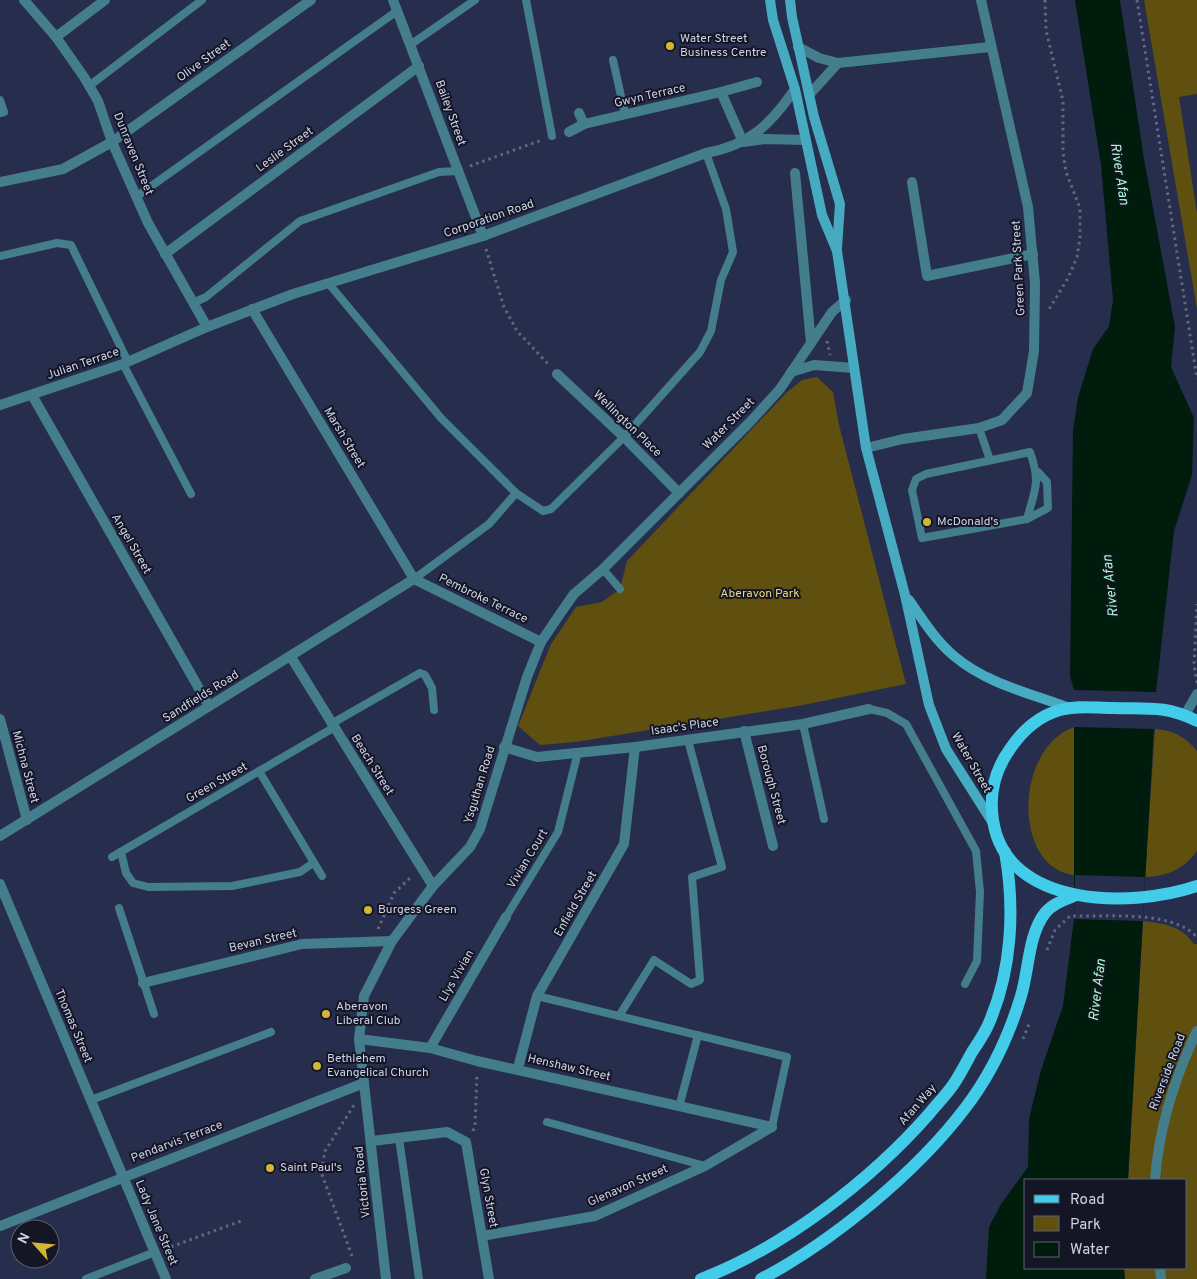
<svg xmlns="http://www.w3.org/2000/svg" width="1197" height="1279" font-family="Overpass,sans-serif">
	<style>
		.green { fill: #5f500f }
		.water { fill: #001c0c }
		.pier { fill: #272d4c }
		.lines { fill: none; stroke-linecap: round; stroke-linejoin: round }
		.path { stroke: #626782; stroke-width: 3; stroke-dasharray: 2.5 4; stroke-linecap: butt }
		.lane { stroke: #447e8c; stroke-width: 8 }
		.street { stroke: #447e8c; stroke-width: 10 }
		.secondary { stroke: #46aac0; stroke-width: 10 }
		.primary { stroke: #43cce9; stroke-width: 12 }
		.poi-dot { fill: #d4b635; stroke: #141625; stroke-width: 2 }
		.labels { text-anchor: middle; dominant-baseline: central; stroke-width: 4; stroke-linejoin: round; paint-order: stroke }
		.poi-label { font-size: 12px; fill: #ced3e7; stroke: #141625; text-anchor: start }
		.street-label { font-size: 12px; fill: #ced3e7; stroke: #141625 }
		.park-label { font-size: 12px; fill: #edd67d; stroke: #141625 }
		.water-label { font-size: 14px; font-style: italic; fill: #a6fbc3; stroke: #141625 }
	</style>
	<rect width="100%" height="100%" fill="#272d4c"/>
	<!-- green -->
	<g class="green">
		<path d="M1144,0h53v94l-18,3 18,116v96z"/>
		<path d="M817,377l16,15 6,33 67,259 -108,22 -223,36 -35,3 -22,-19 33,-82 25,-37 26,-5 18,-13 7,-28 160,-169 15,-12z"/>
		<path d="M1074,727l1,148c-62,-5 -62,-126 -1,-148z"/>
		<path d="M1155,729c19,1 30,8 42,22v100c-14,19 -30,25 -52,26z"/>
		<path d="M1143,921c22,3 37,4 51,23h3v335h-96l2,-11h83v-88h-58z"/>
	</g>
	<!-- water -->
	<path class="water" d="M1075,0h45l24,159 31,168 -4,40 23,51 -2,57 -18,56 -18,161 -28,488h-102v88h98l1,11h-139l3,-52 12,-23 27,-37 1,-48 12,-49 22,-64 11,-87v-229l-4,-14 3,-245 5,-34 15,-48 16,-23 4,-26 -12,-135z"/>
	<!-- pier -->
	<g class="pier">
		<path d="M1074,690l82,2 -1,37 -81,-2z"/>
		<path d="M1075,875l70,2 -2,44 -69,-2z"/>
	</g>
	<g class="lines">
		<!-- path -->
		<g class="path">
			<path d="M1045,0l1,30 17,71v51l3,20 14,36v30l-3,19 -9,21 -20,33"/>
			<path d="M1137,0l60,379"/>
			<path d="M470,166l72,-26"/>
			<path d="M486,249l18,58 13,24 33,35"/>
			<path d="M827,341l3,14"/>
			<path d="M1197,683l-3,-18 3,-61"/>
			<path d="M378,929l16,-36 18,-17"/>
			<path d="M1047,950l8,-20 15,-14c36,1 98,-6 125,19l2,-1"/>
			<path d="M1023,1039l6,-15"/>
			<path d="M473,1131l2,-5 2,-53"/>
			<path d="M165,1249l76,-28"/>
			<path d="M352,1256l-31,-84 4,-21 29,-46"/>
		</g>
		<!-- lane -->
		<g class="lane">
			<path d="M526,0l26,136"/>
			<path d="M410,45l65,-45"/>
			<path d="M613,60l12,54"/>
			<path d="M89,86l113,-86"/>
			<path d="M0,100l4,12 -4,1"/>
			<path d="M136,197l261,-186"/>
			<path d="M0,256l57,-13 14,2 57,117"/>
			<path d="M329,284l112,134 75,75 27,18 8,-2 73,-72 76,-85 11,-21 10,-51 12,-28 -7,-43 -20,-56"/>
			<path d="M193,303l13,-6 94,-76 139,-49 19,-1"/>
			<path d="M123,364l68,130"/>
			<path d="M979,428l11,32"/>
			<path d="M1030,452c11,31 5,37 -3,67l-105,19 -10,-48 4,-11 10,-5z"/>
			<path d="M1027,519l21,-11 -1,-26 -9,-10"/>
			<path d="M603,569l17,20"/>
			<path d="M414,579l75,-55 27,-31"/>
			<path d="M869,709l18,4 19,11 70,127 4,41 -3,69 -12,23"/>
			<path d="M331,724l89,-51 5,2 7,13 2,22"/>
			<path d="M803,724l21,95"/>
			<path d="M259,771l63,105"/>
			<path d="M121,852l5,21 7,10 15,4 84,-1 68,-14 13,-9"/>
			<path d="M112,857l221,-129"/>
			<path d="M119,908l35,106"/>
			<path d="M506,917l52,-85 20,-80"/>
			<path d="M537,996l250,61 -15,70"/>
			<path d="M619,1016l35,-56 37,24 9,-4 -8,-103 30,-10 -34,-127"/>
			<path d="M91,1100l180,-68"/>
			<path d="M679,1107l19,-72"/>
			<path d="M547,1122l158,44"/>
			<path d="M399,1138l20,141"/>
			<path d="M86,1279l69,-27"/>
		</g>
		<!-- street -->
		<g class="street">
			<path d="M24,0l32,37 28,40 14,24 14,41 36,81 59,104"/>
			<path d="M393,0l90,236"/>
			<path d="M56,37l49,-37"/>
			<path d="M798,47l21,11 19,5 152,-16"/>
			<path d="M721,92l22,50 22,-3 40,1"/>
			<path d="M809,95l29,-32"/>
			<path d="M579,113l5,11"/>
			<path d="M569,132l15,-8 137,-32 36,-10"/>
			<path d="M0,182l63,-13 49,-27 199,-142"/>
			<path d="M912,182l15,94 106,-22"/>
			<path d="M165,254l254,-188"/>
			<path d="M252,309l162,270"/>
			<path d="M811,343l21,-31 14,-12"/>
			<path d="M791,372l23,-7 40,3"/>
			<path d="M557,374l67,63 55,56"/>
			<path d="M32,395l177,311"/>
			<path d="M0,405l123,-41 84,-37 86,-33 190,-58 223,-83c44,-8 64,-28 89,-64"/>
			<path d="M866,448l37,-9 76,-11 23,-8 25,-27 7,-42 1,-68 -7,-76 -47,-207"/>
			<path d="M414,579l127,63"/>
			<path d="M291,657l142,229"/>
			<path d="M1185,715l12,-21"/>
			<path d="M0,719l27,101"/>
			<path d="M744,731l29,115"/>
			<path d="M504,747l33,10 98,-10 168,-23 66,-15"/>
			<path d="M0,836l414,-257"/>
			<path d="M0,884l166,395"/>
			<path d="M143,983l159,-39 90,-3"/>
			<path d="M359,1039l71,9 47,13 295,66"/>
			<path d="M430,1048l76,-131"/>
			<path d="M518,1068l19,-72 87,-152 11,-97"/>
			<path d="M372,1141l75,-9 19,10 23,137"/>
			<path d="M1155,1180c4,-53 19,-101 42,-149"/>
			<path d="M0,1226l364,-143"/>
			<path d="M482,1236l113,-20 110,-50 67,-39"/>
			<path d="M1160,1268l1,11"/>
			<path d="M315,1279l31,-11"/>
			<path d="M386,1279l-27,-240 5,-43 28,-55 41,-55 37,-39 10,-18 47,-152 14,-35 21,-31 12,-17 29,-25 148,-148 29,-32 31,-46 -16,-170"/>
		</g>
		<!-- secondary -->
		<g class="secondary">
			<path d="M770,0l3,20 22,69 27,126 15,36 29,197 39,147 24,110 17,44 47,74"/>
			<path d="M790,0l2,17 22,100 26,87 -3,44"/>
			<path d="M909,600c13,19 27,41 45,56 33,28 76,37 115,52"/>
		</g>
		<!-- primary -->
		<g class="primary">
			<path d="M1197,721c-32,-16 -50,-12 -84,-13 -18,0 -36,-3 -53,2 -21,6 -38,21 -50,39 -15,21 -21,46 -17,71 13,89 140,88 204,66"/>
			<path d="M701,1279c82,-31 170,-99 228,-165 8,-10 17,-19 24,-29 7,-10 13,-22 19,-33 6,-9 13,-19 17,-29 23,-53 26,-115 16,-171"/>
			<path d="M761,1279c71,-37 156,-107 205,-172 25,-33 43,-71 55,-111 8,-26 7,-61 24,-83 7,-9 19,-13 29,-17"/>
		</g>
	</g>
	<!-- markers -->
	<g class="poi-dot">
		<circle cx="670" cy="46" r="5"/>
		<circle cx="927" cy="522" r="5"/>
		<circle cx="368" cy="910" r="5"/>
		<circle cx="326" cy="1014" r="5"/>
		<circle cx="317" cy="1066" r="5"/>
		<circle cx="270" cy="1168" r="5"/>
	</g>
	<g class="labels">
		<!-- poi labels -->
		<g class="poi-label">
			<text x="680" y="39">Water Street<tspan x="680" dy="14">Business Centre</tspan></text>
			<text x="937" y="522">McDonald's</text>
			<text x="378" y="910">Burgess Green</text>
			<text x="336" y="1007">Aberavon<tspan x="336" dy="14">Liberal Club</tspan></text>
			<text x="327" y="1059">Bethlehem<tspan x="327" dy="14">Evangelical Church</tspan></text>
			<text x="280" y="1168">Saint Paul's</text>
		</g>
		<!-- street labels -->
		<g class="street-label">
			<text transform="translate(204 61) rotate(-36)">Olive Street</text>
			<text transform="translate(650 96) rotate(-13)">Gwyn Terrace</text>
			<text transform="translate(450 113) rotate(70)">Bailey Street</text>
			<text transform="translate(285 150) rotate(-36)">Leslie Street</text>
			<text transform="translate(133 154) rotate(68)">Dunraven Street</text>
			<text transform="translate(489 219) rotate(-19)">Corporation Road</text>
			<text transform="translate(1019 268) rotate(-93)">Green Park Street</text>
			<text transform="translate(83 364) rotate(-19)">Julian Terrace</text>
			<text transform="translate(627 424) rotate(44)">Wellington Place</text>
			<text transform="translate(729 424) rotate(-45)">Water Street</text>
			<text transform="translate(344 438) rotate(59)">Marsh Street</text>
			<text transform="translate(131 544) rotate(60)">Angel Street</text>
			<text transform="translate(483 599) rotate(26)">Pembroke Terrace</text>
			<text transform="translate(201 697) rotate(-32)">Sandfields Road</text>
			<text transform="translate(685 727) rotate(-8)">Isaac's Place</text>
			<text transform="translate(971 763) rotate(60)">Water Street</text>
			<text transform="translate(372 765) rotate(58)">Beach Street</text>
			<text transform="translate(25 767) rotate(75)">Michna Street</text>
			<text transform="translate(217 783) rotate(-30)">Green Street</text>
			<text transform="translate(480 785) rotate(-73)">Ysguthan Road</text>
			<text transform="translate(771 785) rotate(75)">Borough Street</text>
			<text transform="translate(528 859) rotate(-59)">Vivian Court</text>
			<text transform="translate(576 904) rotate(-60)">Enfield Street</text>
			<text transform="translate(263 941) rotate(-13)">Bevan Street</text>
			<text transform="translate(457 976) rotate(-60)">Llys Vivian</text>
			<text transform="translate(73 1026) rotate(67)">Thomas Street</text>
			<text transform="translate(569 1068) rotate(13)">Henshaw Street</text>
			<text transform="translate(1168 1072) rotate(-69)">Riverside Road</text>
			<text transform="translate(918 1105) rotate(-49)">Afan Way</text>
			<text transform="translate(177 1142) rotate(-21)">Pendarvis Terrace</text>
			<text transform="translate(363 1182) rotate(-96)">Victoria Road</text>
			<text transform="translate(628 1186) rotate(-24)">Glenavon Street</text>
			<text transform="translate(488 1198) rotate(80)">Glyn Street</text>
			<text transform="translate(156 1223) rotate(67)">Lady Jane Street</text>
		</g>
		<!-- park labels -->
		<g class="park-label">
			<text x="760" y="594">Aberavon Park</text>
		</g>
		<!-- water labels -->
		<g class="water-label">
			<text transform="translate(1119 174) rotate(81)">River Afan</text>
			<text transform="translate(1111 586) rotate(-96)">River Afan</text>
			<text transform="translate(1098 990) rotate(-83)">River Afan</text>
		</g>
	</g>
	<!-- legend -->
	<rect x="1024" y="1179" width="162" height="90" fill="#141625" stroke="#5e6273"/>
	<rect x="1034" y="1195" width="25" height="8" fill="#43cce9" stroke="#5e6273"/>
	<text x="1070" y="1204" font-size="15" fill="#ced3e7">Road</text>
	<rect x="1034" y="1216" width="25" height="15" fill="#5f500f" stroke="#5e6273"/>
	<text x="1070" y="1229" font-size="15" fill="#ced3e7">Park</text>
	<rect x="1034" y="1242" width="25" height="15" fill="#001c0c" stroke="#5e6273"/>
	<text x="1070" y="1254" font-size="15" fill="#ced3e7">Water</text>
	<!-- north arrow -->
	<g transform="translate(35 1244) rotate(297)"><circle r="24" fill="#141625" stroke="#5e6273"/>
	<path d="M0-4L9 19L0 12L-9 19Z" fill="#d4b635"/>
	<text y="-8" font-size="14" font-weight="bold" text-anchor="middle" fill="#ced3e7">N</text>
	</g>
</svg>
